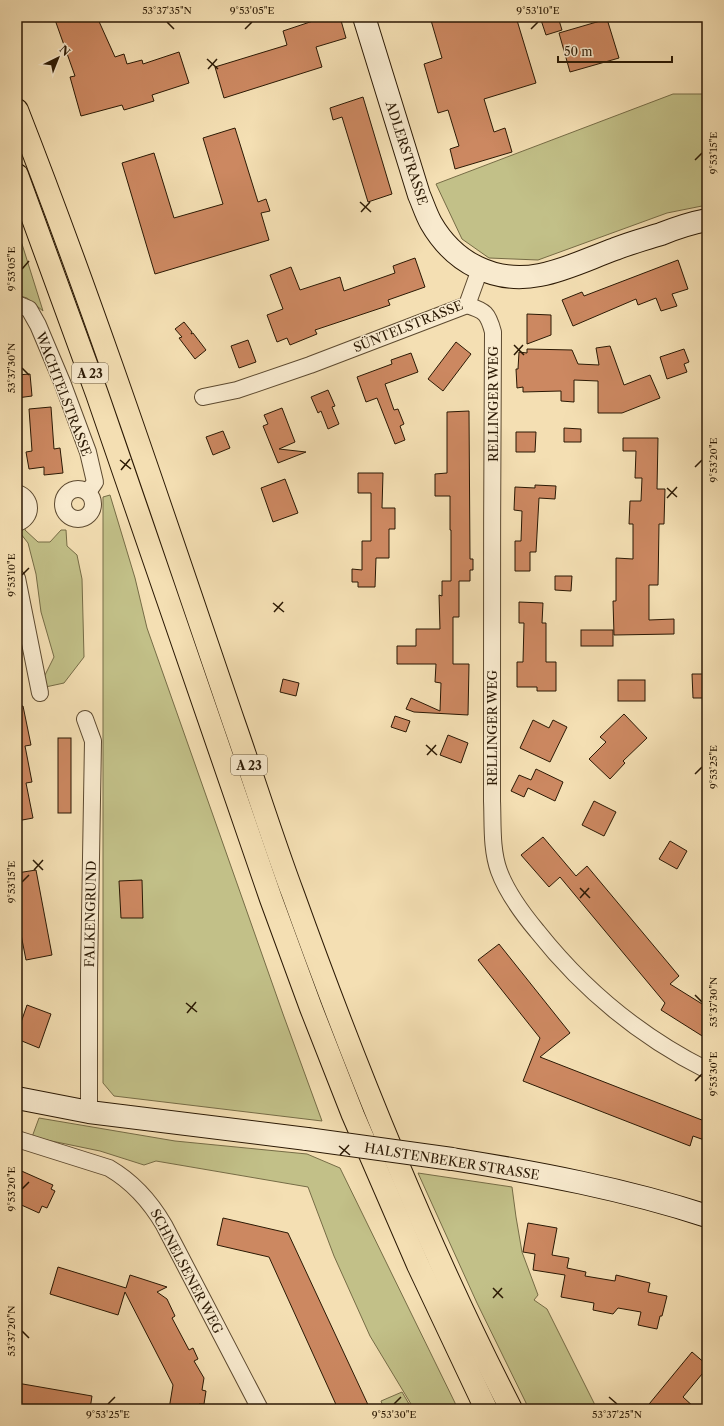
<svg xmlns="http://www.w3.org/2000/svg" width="724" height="1426" font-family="'Libre Caslon Text',serif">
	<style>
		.green { fill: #c2c088; stroke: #766c46 }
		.building { fill: #cc8861; stroke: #2b1904 }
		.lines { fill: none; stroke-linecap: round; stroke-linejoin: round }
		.street-casing { stroke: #5d4a30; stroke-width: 18 }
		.secondary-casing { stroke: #2b1904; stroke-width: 24 }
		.highway-casing { stroke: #2b1904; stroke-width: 24 }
		.street { stroke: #f8eace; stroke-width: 16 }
		.secondary { stroke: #f8eace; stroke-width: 22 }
		.highway { stroke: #f4dfb3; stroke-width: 22 }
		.secondary-bridge-casing { stroke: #2b1904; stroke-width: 24; stroke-linecap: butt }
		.secondary-bridge { stroke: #f8eace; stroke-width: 22 }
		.ticks { fill: none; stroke: #2b1904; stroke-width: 1.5 }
		.labels { text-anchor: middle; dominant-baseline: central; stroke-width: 3; stroke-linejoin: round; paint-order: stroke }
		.shield { fill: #f8eace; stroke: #685841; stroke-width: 1 }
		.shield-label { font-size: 12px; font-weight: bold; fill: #2b1904 }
		.street-label { font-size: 13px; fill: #2b1904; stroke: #f8eace }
		.neatline { fill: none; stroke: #2b1904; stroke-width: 1.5 }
		.ticks-label { font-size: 10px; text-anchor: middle; fill: #2b1904 }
	</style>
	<rect width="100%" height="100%" fill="#f4dfb3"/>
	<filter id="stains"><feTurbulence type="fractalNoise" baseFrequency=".005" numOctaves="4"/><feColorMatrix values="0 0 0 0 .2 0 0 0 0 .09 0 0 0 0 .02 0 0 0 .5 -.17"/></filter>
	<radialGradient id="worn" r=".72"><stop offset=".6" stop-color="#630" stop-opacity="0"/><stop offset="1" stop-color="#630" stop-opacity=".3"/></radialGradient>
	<!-- green -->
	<g class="green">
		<path d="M673,94h34v111l-40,8 -129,47 -49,-2 -27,-19 -26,-55z"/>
		<path d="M17,228l26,83 -16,-13 -10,-3z"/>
		<path d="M110,495l25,83 12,50 136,386 39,107 -208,-25 -11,-13v-586z"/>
		<path d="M26,523l-1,7 13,12h12l11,-12h5l1,16 10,9 5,24 2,78 -20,26 -23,5 3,-11 10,-20 -13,-45 -5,-38 -8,-31 -11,-14z"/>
		<path d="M39,1118l136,23 132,13 33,14 118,241h-44l-44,-73 -36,-80 -26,-69 -152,-26 -12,4 -44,-14 -68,-14z"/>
		<path d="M418,1173l94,14 4,30 6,35 16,43 -4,5 13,9 50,100h-68l-52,-106z"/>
		<path d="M402,1392l10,17h-28l-3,-8z"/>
	</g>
	<!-- building -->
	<g class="building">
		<path d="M54,17h43l18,40 9,-3 3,10 15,-4 1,4 36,-12 10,31 -37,12 2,6 -30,9 -2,-5 -41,11 -11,-39 5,-1z"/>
		<path d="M319,17h21l6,21 -30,9 6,20 -98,31 -9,-31 72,-22 -4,-14 36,-12z"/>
		<path d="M430,17h86l20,66 -52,16 10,33 11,-4 7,24 -57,17 -5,-20 9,-3 -11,-36 -10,3 -14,-49 18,-6z"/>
		<path d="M540,17h18l4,13 -16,5z"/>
		<path d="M607,19l12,39 -49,14 -11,-39z"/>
		<path d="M363,97l29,97 -24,8 -26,-85 -9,3 -3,-12z"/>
		<path d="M235,128l23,74 8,-3 4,12 -9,2 8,27 -114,34 -33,-111 32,-10 20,65 49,-14 -20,-66z"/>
		<path d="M415,258l10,29 -37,13 2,5 -75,25 2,4 -27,11 -3,-7 -10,4 -10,-27 16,-6 -13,-34 21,-8 9,23 40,-13 4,14 51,-18 -2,-7z"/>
		<path d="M678,260l10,29 -16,5 5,12 -16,5 -5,-13 -18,7 -2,-6 -63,27 -11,-26 20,-8 2,4z"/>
		<path d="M527,314l24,1v20l-24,9z"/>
		<path d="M184,322l8,10 -1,2 2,-1 13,17 -11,9 -16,-21 3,-1 -7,-8z"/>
		<path d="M248,340l8,22 -17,6 -8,-22z"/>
		<path d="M456,342l15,12 -28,37 -15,-12z"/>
		<path d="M610,346l14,39 26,-10 10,23 -38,15h-24v-32l-24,-1v22l-13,-1v-10l-38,1v-5l-6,1 -1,-19h2l1,-17 8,1v-4l45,1 6,14 21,1 -3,-17z"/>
		<path d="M684,349l5,13 -5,2 3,8 -20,7 -7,-22z"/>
		<path d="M411,353l7,19 -33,12 9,26 4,-1 6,15 -4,2 5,14 -10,4 -18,-46 -11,4 -9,-25 35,-13 -1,-4z"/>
		<path d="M30,374l2,22 -15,2v-23z"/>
		<path d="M328,390l7,16 -3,1 7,17 -11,5 -7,-18 -3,2 -7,-16z"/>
		<path d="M51,407l3,42 6,-1 3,25 -19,2v-8l-15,2 -3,-17 6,-1 -3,-42z"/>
		<path d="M282,408l13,34 -16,7 27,3 -28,11 -15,-37 5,-2 -4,-9z"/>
		<path d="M469,411l1,148h3v11h-3v11h-11v36h-6v47h16l-1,51 -54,-3 -8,-3 5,-11 29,13 1,-28 -6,-1 1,-18h-39v-18h19v-17h24l-1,-34 3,1v-15h9v-51h-1v-34h-15v-22l12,-1v-61z"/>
		<path d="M564,428l17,1v13h-17z"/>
		<path d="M223,431l7,17 -17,7 -7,-18z"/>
		<path d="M516,432h20l-1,20h-19z"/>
		<path d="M623,438h35l-1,51h8l-1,35h-5l-1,61h-9v35l25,-1v15l-60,1 -1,-34h3v-43l17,1v-35h-4l1,-23h11l1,-23h-7l1,-27h-13z"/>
		<path d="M358,473h25l-1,35h13v21h-6v29h-13l-1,29h-17v-5h-6v-13l10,1v-29h9v-48h-13z"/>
		<path d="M285,479l13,34 -25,9 -12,-34z"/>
		<path d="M535,485l21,1 -1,13 -16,-1 -3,54h-6v19h-15v-30h6l1,-30 -8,-1 1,-23 20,1z"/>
		<path d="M555,576h17l-1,15 -16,-1z"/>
		<path d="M519,602l24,1 -1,20h4v39h10v29h-19v-4h-20v-25h6l1,-39h-5z"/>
		<rect x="581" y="630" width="32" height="16"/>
		<path d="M692,674h15v24h-14z"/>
		<path d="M283,679l16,4 -3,13 -16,-4z"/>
		<rect x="618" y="680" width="27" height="21"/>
		<path d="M17,706h6l8,39 -6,1 7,36 -6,1 7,35 -16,3z"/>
		<path d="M624,714l23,24 -24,23 2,2 -15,16 -21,-20 17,-17 -6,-5z"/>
		<path d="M395,716l15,5 -4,11 -15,-5z"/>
		<path d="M533,720l16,8 4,-8 14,7 -17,35 -30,-14z"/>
		<path d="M448,735l20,8 -7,20 -21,-8z"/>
		<rect x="58" y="738" width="13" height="75"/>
		<path d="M536,769l27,13 -8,19 -27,-13 -4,9 -13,-6 8,-16 12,5z"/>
		<path d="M594,801l22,11 -12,24 -22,-11z"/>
		<path d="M543,837l33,39 11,-10 92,110 -9,8 37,23v32l-46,-29 4,-7 -105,-126 -11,10 -28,-32z"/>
		<path d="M670,841l17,10 -10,18 -18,-10z"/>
		<path d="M36,870l16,85 -26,5 -9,-46v-41z"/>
		<path d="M142,880l1,38h-22l-2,-37z"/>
		<path d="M499,944l71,89 -30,24 167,65v19l-14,-5 -3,10 -167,-65 17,-43 -62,-78z"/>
		<path d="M27,1005l24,9 -12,34 -22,-9v-5z"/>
		<path d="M17,1169l36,16 -2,4 4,2 -8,17 -5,-2 -3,7 -22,-10z"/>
		<path d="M223,1218l65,15 82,176h-32l-69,-152 -52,-12z"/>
		<path d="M528,1223l29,5 -5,27 17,3 -2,10 19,4 -1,4 30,5 1,-6 34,8 -2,9 19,4 -5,20h-2l-3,13 -19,-4 3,-13 -23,-4 -5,6 -20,-4 1,-7 -33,-6 4,-22 -32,-5 2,-16 -12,-2z"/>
		<path d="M58,1267l68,21 4,-13 37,12 -10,5 10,7 8,17 -3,2 17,32 4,-2 5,11 -4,2 10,17 -2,12 4,1 -2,13h-5l-1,5h-29l4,-24 -48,-93 -7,23 -68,-21z"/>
		<path d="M692,1352l15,13v3l-24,29 13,12h-51z"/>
		<path d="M17,1383l75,13 -2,13h-73z"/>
	</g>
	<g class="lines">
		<!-- street casing -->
		<g class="street-casing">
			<g id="street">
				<path d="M17,304l12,5 9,16 24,57 26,70 7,30 -7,10"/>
				<path d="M467,305c18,6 21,8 26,27 -1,126 -1,251 -1,377 0,30 0,61 0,92 1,22 -1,48 7,70 8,22 23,42 38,60 46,58 104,106 170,139"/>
				<path d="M467,305l13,-36"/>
				<path d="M203,397l34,-7 73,-25 157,-60"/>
				<circle cx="78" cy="504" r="15"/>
				<path d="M17,493c16,5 16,25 0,30"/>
				<path d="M17,578l23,115"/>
				<path d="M85,719l8,22 -4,234v137"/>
				<path d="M17,1139l92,29c24,14 41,33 55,57l96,184"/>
			</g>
		</g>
		<!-- secondary casing -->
		<g class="secondary-casing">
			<g id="secondary">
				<path d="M364,17l55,178c4,9 7,19 12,28 23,40 64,61 109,52 26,-5 50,-17 75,-26 15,-6 30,-10 46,-15 15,-6 30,-11 46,-14"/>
				<path d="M17,1098l72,14 218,27"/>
				<path d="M452,1159c87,14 172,30 255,57"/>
			</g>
		</g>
		<!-- highway casing -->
		<g class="highway-casing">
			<g id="highway">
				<path d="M17,110c79,202 147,408 217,613 20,57 38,115 59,171 63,175 133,350 218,515"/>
				<path d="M17,175l80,219 174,505 40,109 42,107 65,150 68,144"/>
			</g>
		</g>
		<!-- street -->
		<use href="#street" class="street"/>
		<!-- secondary -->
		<use href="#secondary" class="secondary"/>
		<!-- highway -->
		<use href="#highway" class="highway"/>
		<!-- secondary-bridge casing -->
		<g class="secondary-bridge-casing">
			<path id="secondary-bridge" d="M307,1139l145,20"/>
		</g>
		<!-- secondary-bridge -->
		<use href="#secondary-bridge" class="secondary-bridge"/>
	</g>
	<!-- ticks -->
	<path class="ticks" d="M167,22l7,7M245,29l7,-7M531,29l7,-7M207,59l11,10M208,69l9,-10M695,160l7,-7M360,202l11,10M361,212l9,-10M22,269l7,-8M514,345l10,10M514,355l9,-10M22,368l7,7M120,460l11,9M695,467l7,-7M121,470l9,-11M667,488l10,9M667,498l10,-11M22,575l7,-7M273,603l11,9M274,612l9,-10M426,745l11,10M427,755l9,-10M695,774l7,-7M33,860l10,10M34,870l9,-10M22,882l7,-7M580,888l10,10M580,898l9,-10M695,995l7,7M186,1003l11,9M187,1013l9,-11M695,1081l7,-7M339,1146l11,9M340,1155l9,-10M22,1189l7,-7M493,1288l10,10M493,1298l9,-10M22,1331l7,7M609,1397l8,7M108,1404l7,-7M394,1404l7,-7"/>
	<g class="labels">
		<!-- shield labels -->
		<g class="shield">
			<rect x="72" y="363" width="36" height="20" rx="3"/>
			<rect x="231" y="755" width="36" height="20" rx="3"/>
		</g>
		<g class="shield-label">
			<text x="90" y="373">A 23</text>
			<text x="249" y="765">A 23</text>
		</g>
		<!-- street labels -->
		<g class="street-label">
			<text transform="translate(407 153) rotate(72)">ADLERSTRASSE</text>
			<text transform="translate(408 326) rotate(-22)">SÜNTELSTRASSE</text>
			<text transform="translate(64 394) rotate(69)">WACHTELSTRASSE</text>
			<text transform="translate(493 404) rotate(-90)">RELLINGER WEG</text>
			<text transform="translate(492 728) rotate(-90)">RELLINGER WEG</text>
			<text transform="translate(90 914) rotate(-89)">FALKENGRUND</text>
			<text transform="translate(452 1161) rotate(9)">HALSTENBEKER STRASSE</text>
			<text transform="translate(187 1271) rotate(62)">SCHNELSENER WEG</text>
		</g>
	</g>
	<!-- margin -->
	<rect width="724" height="1426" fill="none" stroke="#f4dfb3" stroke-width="44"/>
	<!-- north arrow -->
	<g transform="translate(58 58) rotate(43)" stroke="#f8eace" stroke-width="3" paint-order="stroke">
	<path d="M0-3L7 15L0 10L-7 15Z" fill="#2b1904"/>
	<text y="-6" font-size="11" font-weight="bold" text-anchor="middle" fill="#2b1904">N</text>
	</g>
	<!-- scale -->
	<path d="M558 56v6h114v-6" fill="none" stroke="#2b1904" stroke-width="2"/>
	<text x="564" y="56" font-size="12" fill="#2b1904" stroke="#f8eace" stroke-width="3" paint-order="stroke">50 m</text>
	<rect x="22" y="22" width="680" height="1382" class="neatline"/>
	<g class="ticks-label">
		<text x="167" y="14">53°37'35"N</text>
		<text x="252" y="14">9°53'05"E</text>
		<text x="538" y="14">9°53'10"E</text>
		<text transform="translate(713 153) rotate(-90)" y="4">9°53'15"E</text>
		<text transform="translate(11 269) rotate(-90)" y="4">9°53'05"E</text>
		<text transform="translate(11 368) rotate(-90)" y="4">53°37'30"N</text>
		<text transform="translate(713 460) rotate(-90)" y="4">9°53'20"E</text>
		<text transform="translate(11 575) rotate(-90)" y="4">9°53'10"E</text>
		<text transform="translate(713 767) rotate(-90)" y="4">9°53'25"E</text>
		<text transform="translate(11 882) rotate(-90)" y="4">9°53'15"E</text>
		<text transform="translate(713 1002) rotate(-90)" y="4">53°37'30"N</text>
		<text transform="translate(713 1074) rotate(-90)" y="4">9°53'30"E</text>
		<text transform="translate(11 1189) rotate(-90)" y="4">9°53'20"E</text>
		<text transform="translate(11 1331) rotate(-90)" y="4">53°37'20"N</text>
		<text x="108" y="1418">9°53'25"E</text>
		<text x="394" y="1418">9°53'30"E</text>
		<text x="617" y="1418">53°37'25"N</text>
	</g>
	<rect width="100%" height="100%" filter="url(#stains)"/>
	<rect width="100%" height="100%" fill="url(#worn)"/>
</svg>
